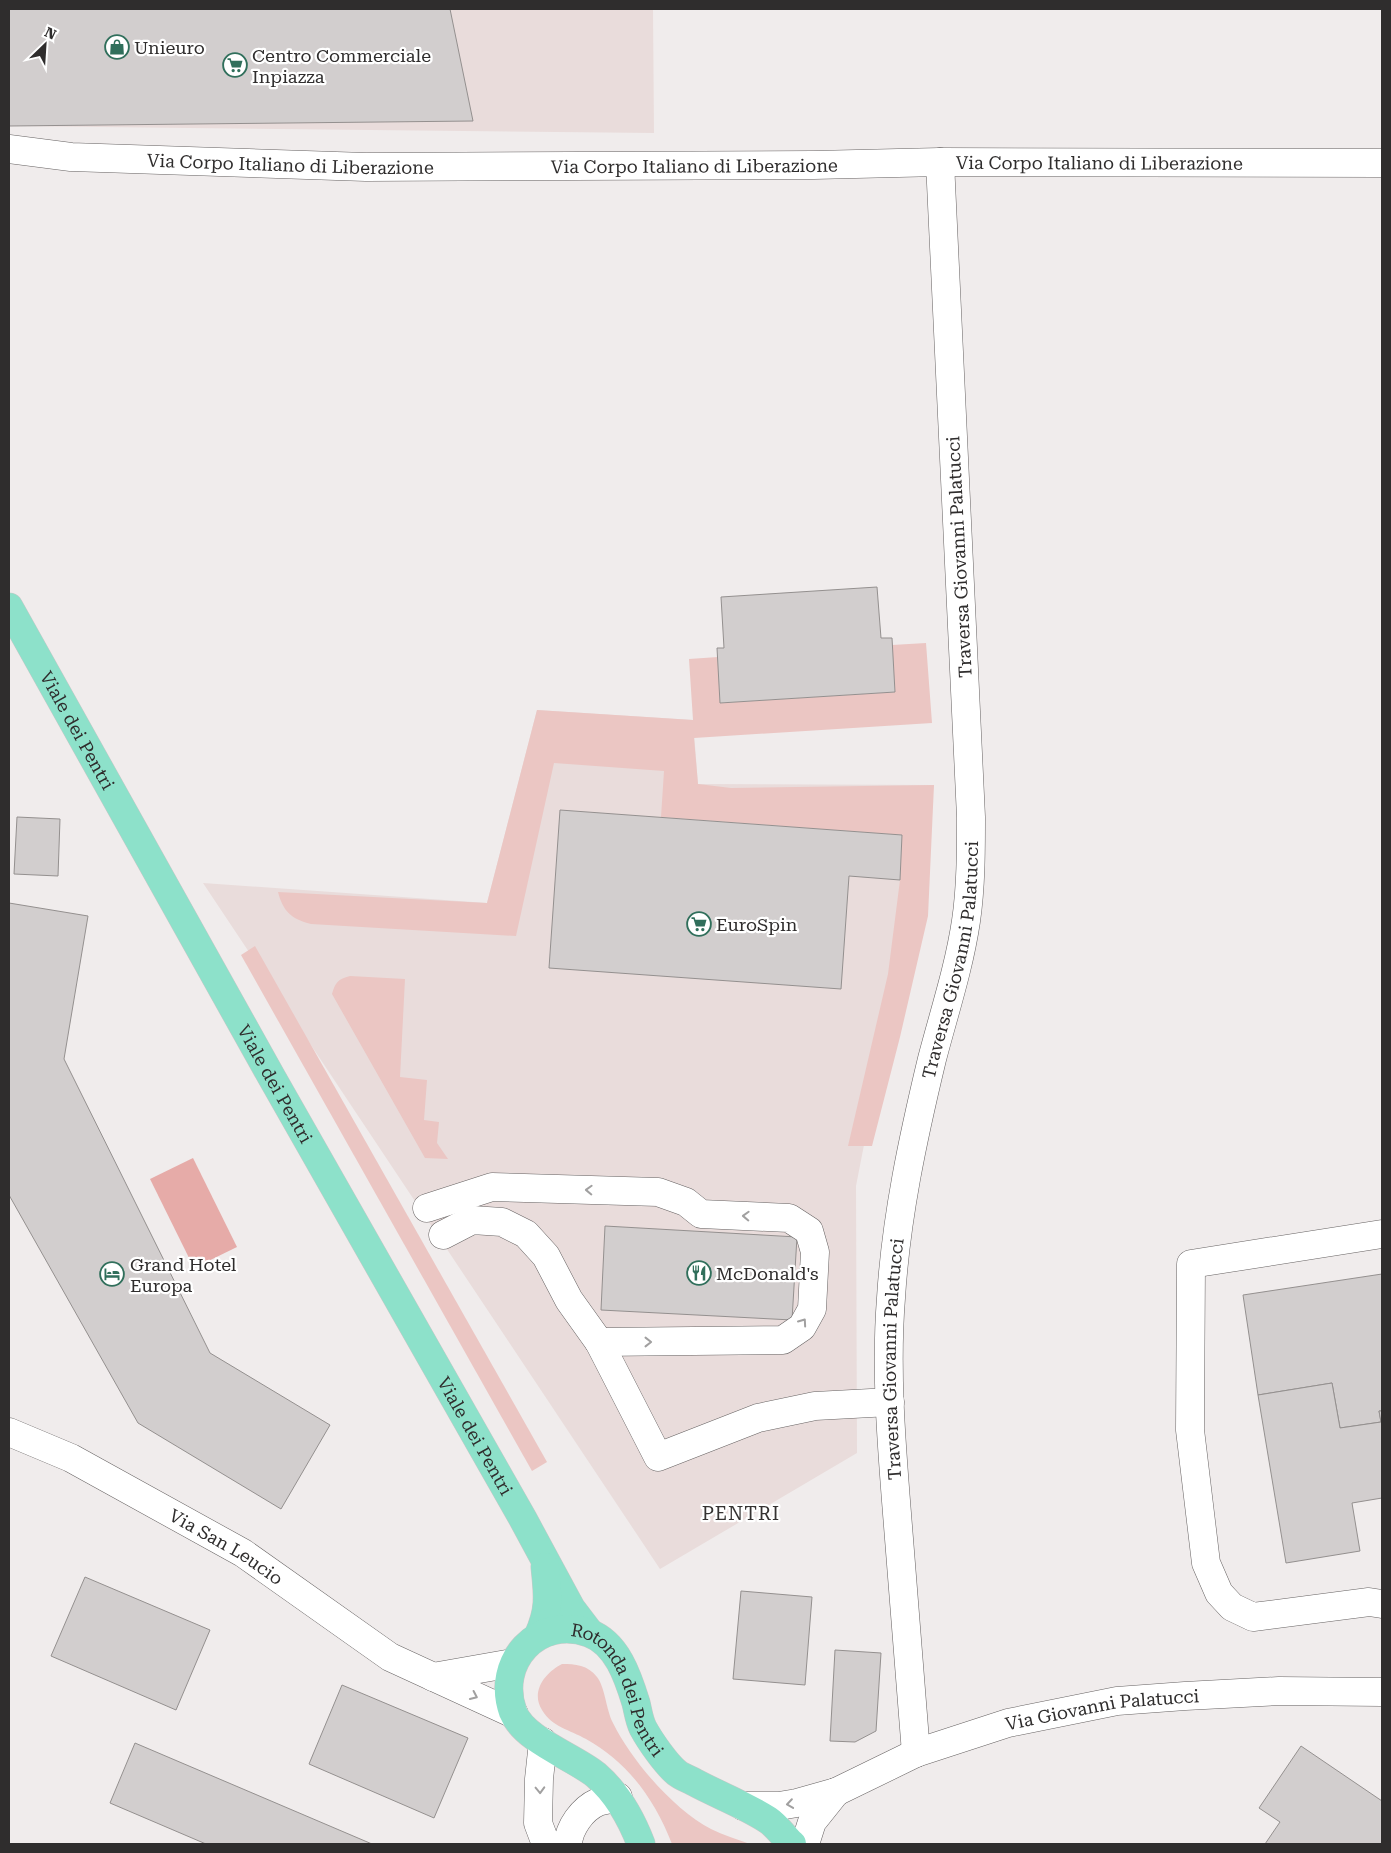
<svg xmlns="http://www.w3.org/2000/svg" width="1391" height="1853" font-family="'Roboto Serif',serif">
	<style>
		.built { fill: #e9dcdb }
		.green { fill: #ebc6c3 }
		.water { fill: #e6aba8 }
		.building { fill: #d2cece; stroke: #94908f }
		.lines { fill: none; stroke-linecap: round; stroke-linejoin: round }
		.minor-casing { stroke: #666262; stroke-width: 29 }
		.major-casing { stroke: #c9c8c8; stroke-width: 29 }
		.minor { stroke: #fff; stroke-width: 28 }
		.major { stroke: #8de1ca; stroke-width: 28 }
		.oneway { stroke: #a1a0a0 }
		.labels { text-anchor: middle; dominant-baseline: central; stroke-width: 4.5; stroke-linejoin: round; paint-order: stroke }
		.poi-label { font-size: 18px; fill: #2f2d2d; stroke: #fff; text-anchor: start }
		.street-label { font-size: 18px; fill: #2f2d2d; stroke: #fff }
		.neighbourhood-label { font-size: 19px; letter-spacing: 1px; fill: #353231; stroke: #fff }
	</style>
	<rect width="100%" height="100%" fill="#f0ecec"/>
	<!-- built -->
	<g class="built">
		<path d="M9,9h644l1,124 -645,-7z"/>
		<path d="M537,710l156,10 5,64 236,1 -78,401 1,267 -197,116 -457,-686 284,20z"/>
	</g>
	<!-- green -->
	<g class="green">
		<path d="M926,643l6,80 -238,15 4,46 33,4 203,-3 -6,131 -28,121 -28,109h-24l40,-172 12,-94 2,-45 -241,-18 3,-46 -110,-8 -38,173 -205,-12c-20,-5 -28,-13 -33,-32l209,11 50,-193 156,10 -4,-61 29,-2 2,46 175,-11 -3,-47z"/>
		<path d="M255,946l292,516 -15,9 -291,-516z"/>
		<path d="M350,976l55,3 -5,98 27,3 -3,40 15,2 -2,21 11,16 -23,-1 -93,-164c3,-11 6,-15 18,-18z"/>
		<path d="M562,1664c13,0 26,1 35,13 8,10 9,32 16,46 18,37 61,87 98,106 12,6 26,10 39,15h-78c-17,-44 -44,-82 -86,-105 -16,-9 -34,-12 -44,-29 -12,-19 4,-38 20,-46z"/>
	</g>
	<!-- water -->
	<path class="water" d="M193,1158l44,89 -43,21 -44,-89z"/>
	<!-- building -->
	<g class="building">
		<path d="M9,9h441l23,112 -464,5z"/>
		<path d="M877,587l4,51h11l3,54 -175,11 -3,-55h7l-3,-51z"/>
		<path d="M560,810l342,25 -2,45 -51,-4 -8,113 -292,-21z"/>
		<path d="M17,817l43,2 -2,57 -44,-2z"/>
		<path d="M9,903l79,13 -24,143 146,294 120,72 -49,84 -143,-86 -129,-228z"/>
		<path d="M605,1226l192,11 -5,83 -191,-10z"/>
		<path d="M1382,1274v137h-3l2,11 -41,6 -8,-45 -74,12 -15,-100z"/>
		<path d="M1332,1383l8,45 41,-6 -2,-11h3v87l-30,5 8,48 -74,12 -28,-168z"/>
		<path d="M85,1577l125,53 -34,80 -125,-54z"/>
		<path d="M741,1591l71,6 -7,88 -72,-6z"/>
		<path d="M835,1650l46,3 -5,78 -21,11 -25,-1z"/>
		<path d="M342,1685l126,53 -34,80 -125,-54z"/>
		<path d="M135,1743l237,101h-166l-96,-41z"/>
		<path d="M1301,1746l81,55v43h-117l15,-22 -21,-14z"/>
	</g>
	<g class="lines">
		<!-- minor casing -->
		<g class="minor-casing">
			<g id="minor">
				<path id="s1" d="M9,149l62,8 295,10 448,-2 126,-3 442,1"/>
				<path d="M427,1208l65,-21 166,5 28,10 15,12 88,4 20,13 6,21 -3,57 -10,18 -19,13 -184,2"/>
				<path d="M1382,1234l-191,30 -1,166 16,133 13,30 13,14 21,10 116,-15 13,2"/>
				<path d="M443,1235l29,-15 30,2 24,12 20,22 23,44 30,42 59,115 100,-39 57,-12 75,-4"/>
				<path id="s2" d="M9,1432l62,26 172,95 147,104 124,57"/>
				<path d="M433,1677l80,-14"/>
				<path d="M543,1742l-4,37 -1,44 6,16 6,5"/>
				<path id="s3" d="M916,1753c-6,-76 -12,-152 -18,-227 -6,-76 -13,-153 -7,-228 5,-81 22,-160 41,-239 12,-46 27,-91 34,-138 5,-34 5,-70 5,-104l-31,-655"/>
				<path id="s4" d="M743,1806h36l18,-3 39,-11 80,-39 92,-30 109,-22 68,-5 94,-5 103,1"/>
				<path d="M568,1844c1,-16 14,-35 30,-42 6,-2 13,-3 20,-5"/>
				<path d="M805,1844l7,-22 24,-30"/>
			</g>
		</g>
		<!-- major casing -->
		<g class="major-casing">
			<g id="major">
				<path id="s5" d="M9,607l262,469 252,443 48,89 19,25"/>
				<path d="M538,1636c12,-26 10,-41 7,-69"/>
				<path id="s6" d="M641,1844c-10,-26 -23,-50 -45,-69 -22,-18 -72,-35 -83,-63 -18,-50 25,-97 76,-79 28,10 39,44 47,70 2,8 3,17 7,25 7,13 23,36 34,45 5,4 12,6 17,9 24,13 51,23 74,38 9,6 16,17 24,24"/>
			</g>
		</g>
		<!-- minor -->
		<use href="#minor" class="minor"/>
		<!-- major -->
		<use href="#major" class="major"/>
	</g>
	<!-- one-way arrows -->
	<defs><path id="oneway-chevron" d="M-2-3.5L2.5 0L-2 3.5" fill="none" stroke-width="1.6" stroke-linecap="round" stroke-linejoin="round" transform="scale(1.25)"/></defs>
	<g class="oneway">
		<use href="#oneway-chevron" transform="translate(589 1190) rotate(-178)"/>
		<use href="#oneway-chevron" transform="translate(746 1216) rotate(-178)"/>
		<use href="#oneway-chevron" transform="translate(803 1322) rotate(-55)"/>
		<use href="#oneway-chevron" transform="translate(648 1342)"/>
		<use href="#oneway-chevron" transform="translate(474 1696) rotate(25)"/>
		<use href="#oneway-chevron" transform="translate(540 1790) rotate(88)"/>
		<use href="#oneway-chevron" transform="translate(790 1804) rotate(172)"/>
	</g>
	<!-- icons -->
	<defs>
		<g id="shop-ring" transform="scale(1.25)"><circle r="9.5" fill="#fff" stroke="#306f5b" stroke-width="1.5"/><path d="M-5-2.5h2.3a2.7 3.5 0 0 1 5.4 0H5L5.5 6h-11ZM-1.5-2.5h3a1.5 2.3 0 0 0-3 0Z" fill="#306f5b"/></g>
		<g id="supermarket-ring" transform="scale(1.25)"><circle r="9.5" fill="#fff" stroke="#306f5b" stroke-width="1.5"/><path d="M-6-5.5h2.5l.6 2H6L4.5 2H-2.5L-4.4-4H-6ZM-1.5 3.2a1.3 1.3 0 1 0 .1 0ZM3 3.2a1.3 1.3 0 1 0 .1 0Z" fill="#306f5b"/></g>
		<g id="restaurant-ring" transform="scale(1.25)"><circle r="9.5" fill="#fff" stroke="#306f5b" stroke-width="1.5"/><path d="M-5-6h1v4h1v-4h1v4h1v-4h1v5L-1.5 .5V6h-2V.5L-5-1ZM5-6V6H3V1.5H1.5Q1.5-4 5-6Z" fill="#306f5b"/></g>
		<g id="hotel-ring" transform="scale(1.25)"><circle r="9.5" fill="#fff" stroke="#306f5b" stroke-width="1.5"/><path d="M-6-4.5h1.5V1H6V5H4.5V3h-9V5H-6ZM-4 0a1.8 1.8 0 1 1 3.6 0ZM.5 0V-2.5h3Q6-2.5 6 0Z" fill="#306f5b"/></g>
	</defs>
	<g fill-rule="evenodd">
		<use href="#shop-ring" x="117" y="47"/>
		<use href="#supermarket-ring" x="235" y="65"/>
		<use href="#supermarket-ring" x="699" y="924"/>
		<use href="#restaurant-ring" x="699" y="1273"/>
		<use href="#hotel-ring" x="112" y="1274"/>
	</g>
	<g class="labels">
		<!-- poi labels -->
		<g class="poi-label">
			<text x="134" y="47">Unieuro</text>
			<text x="252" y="55">Centro Commerciale<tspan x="252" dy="21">Inpiazza</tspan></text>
			<text x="716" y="924">EuroSpin</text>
			<text x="130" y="1264">Grand Hotel<tspan x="130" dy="21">Europa</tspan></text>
			<text x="716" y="1273">McDonald's</text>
		</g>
		<!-- street labels -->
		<g class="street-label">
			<text stroke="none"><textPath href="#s1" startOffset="282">Via Corpo Italiano di Liberazione</textPath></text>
			<text stroke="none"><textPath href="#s1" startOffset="1091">Via Corpo Italiano di Liberazione</textPath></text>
			<text stroke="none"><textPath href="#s1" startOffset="686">Via Corpo Italiano di Liberazione</textPath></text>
			<text transform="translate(959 557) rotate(-93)">Traversa Giovanni Palatucci</text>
			<text stroke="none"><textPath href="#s5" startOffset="141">Viale dei Pentri</textPath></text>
			<text stroke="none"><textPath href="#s3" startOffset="800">Traversa Giovanni Palatucci</textPath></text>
			<text stroke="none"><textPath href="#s5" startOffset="546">Viale dei Pentri</textPath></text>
			<text stroke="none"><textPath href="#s3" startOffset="395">Traversa Giovanni Palatucci</textPath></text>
			<text stroke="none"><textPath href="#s5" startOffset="951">Viale dei Pentri</textPath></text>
			<text stroke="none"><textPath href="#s2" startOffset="246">Via San Leucio</textPath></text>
			<text stroke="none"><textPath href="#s6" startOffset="391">Rotonda dei Pentri</textPath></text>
			<text stroke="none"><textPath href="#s4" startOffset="376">Via Giovanni Palatucci</textPath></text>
		</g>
		<!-- neighbourhood labels -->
		<g class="neighbourhood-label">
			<text x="741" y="1513">PENTRI</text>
		</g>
	</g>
	<!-- border -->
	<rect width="1391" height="1853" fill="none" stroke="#2f2d2d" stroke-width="20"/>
	<!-- north arrow -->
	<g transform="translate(45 45) rotate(25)" stroke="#ffffff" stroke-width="4" paint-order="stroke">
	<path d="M0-4L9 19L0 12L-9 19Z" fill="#2f2d2d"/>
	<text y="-8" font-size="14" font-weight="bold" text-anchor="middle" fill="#2f2d2d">N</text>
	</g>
</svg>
